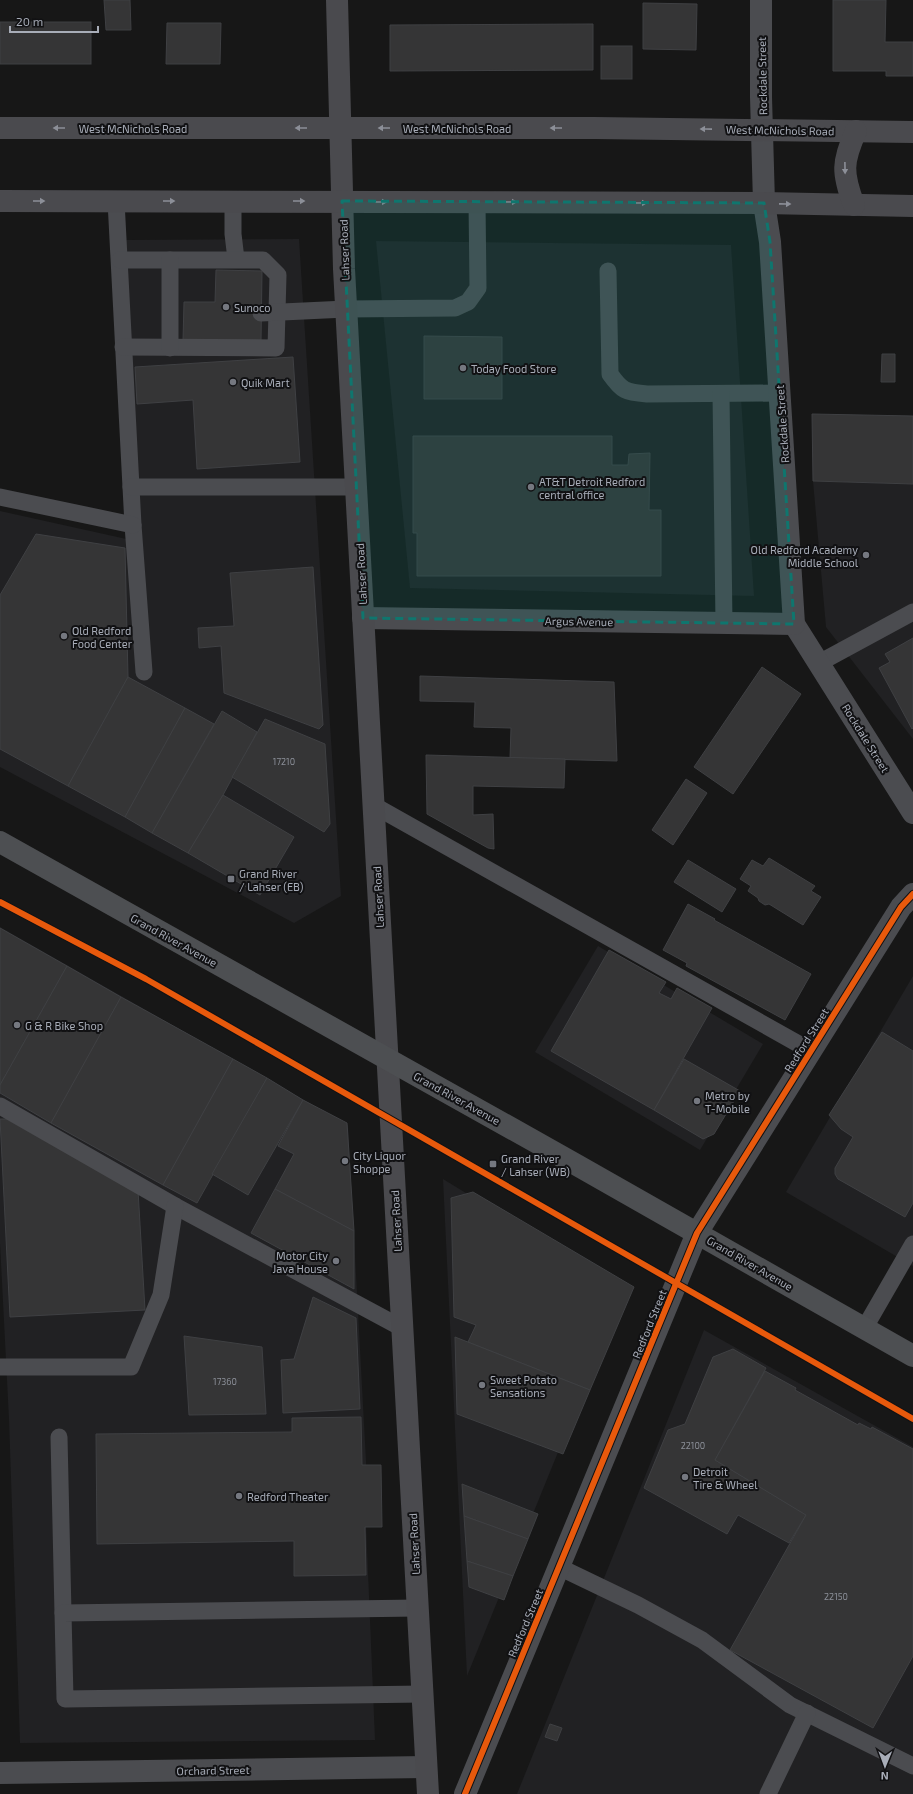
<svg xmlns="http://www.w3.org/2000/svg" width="913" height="1794" font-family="'Exo 2',sans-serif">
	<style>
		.built { fill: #212123 }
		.building { fill: #353536; stroke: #3f4043 }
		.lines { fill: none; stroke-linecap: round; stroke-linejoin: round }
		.lane { stroke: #4b4c50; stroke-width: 17 }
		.street { stroke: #4b4c50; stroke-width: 22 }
		.secondary { stroke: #4a4a4e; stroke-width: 22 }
		.primary { stroke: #4d4f52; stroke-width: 22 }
		.cycleway-casing { stroke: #111113; stroke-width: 8 }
		.cycleway { stroke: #e8590c; stroke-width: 6 }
		.oneway { fill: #8c8f98 }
		.marked { fill: #0f766e; fill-opacity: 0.2; stroke: #0f766e; stroke-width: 3; stroke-dasharray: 8 5; stroke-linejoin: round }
		.poi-dot { fill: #757880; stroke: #111113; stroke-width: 1.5 }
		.labels { text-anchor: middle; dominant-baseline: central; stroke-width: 4; stroke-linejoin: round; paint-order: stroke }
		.number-label { font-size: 9px; fill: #8b8f98 }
		.street-label { font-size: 11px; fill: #a8adb8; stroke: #111113 }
		.poi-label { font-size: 11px; fill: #a8adb8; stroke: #111113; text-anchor: start }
	</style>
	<rect width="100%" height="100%" fill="#171717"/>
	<!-- built -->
	<g class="built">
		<path d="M299,239l42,657 -47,27 -294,-156v-256l140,31 -15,-302z"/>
		<path d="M376,241l355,4 23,351 -344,-8z"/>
		<path d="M813,481l100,3v255l-87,-112z"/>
		<path d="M0,927l348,198 18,336v63l9,216 -355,3 -11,-324 -9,-176z"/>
		<path d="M598,946l165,98 -63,106 -165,-98z"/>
		<path d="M913,976v290l-127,-74z"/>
		<path d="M443,1179l181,111 -157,386z"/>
		<path d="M704,1330l209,117v347h-396z"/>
	</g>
	<!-- building -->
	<g class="building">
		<path d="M104,0h26l1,30h-25z"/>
		<path d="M833,0h53l-1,42h28v34h-27v-5h-53z"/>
		<path d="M643,3l54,1 -1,46 -53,-1z"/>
		<rect x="0" y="22" width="91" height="42"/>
		<path d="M167,23h54l-1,41h-54z"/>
		<path d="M593,24v46l-203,1v-46z"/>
		<rect x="601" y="46" width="31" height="33"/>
		<path d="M216,270l46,1 -1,70h-78l1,-39h31z"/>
		<path d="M424,336l78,1v62h-78z"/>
		<path d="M882,354h13v28h-14z"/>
		<path d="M293,357l7,105 -103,7 -4,-69 -56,4 -2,-37z"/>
		<path d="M812,414l101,2v68l-100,-3z"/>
		<path d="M413,436h199v29h16l1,-11 21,-1 -1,57h12v66h-244v-43h-4z"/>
		<path d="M36,534l89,14 3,129 -60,109 -68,-37v-154z"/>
		<path d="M313,567l10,158 -4,4 -95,-36 -3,-47 -22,2 -1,-20 36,-2 -4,-53z"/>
		<path d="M913,638v90l-1,1 -33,-61 11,-6 -5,-8z"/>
		<path d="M762,667l39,27 -68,100 -39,-27z"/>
		<path d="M420,676l194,6 3,79 -107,-3 1,-30 -37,-1 1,-25 -55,-1z"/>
		<path d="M128,677l57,31 -60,109 -57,-31z"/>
		<path d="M185,708l29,16 -62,109 -27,-16z"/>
		<path d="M222,711l35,21 -34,63 -35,58 -36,-20z"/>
		<path d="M265,719l60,25 5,80 -6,8 -92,-55z"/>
		<path d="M426,755l139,4 -1,29 -91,-2v29l20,-1 1,35 -6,-1 -61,-34z"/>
		<path d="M686,779l21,14 -34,52 -21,-15z"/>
		<path d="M223,795l71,42 -34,58 -72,-42z"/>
		<path d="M769,858l46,28 -4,5 10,6 -18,28 -34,-21 -4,1 -6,-4 -1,-3 -10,-7 3,-5 -11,-7 12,-19 11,6z"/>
		<path d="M688,860l48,29 -14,23 -48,-30z"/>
		<path d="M688,904l27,15 -1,1 97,54 -26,46 -99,-54 1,-3 -24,-13z"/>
		<path d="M0,928l67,38 -67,119z"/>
		<path d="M609,950l57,32 -7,11 12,6 6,-11 35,20 -58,102 -103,-59z"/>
		<path d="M67,966l54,31 -70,126 -51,-30v-8z"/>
		<path d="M121,997l112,62 -70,126 -112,-62z"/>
		<path d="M882,1032l31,19v152l-8,14 -67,-38 -3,-5v-6l18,-31 -12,-8 -12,-14z"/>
		<path d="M233,1059l34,19 -70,125 -34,-18z"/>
		<path d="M684,1059l56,32 -26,43 -11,5 -49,-29z"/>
		<path d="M267,1078l36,22 -55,95 -36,-21z"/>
		<path d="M303,1100l44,23 7,108 -79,-42 19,-35 -16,-8z"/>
		<path d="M0,1119h15l123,71 7,120 -135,7z"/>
		<path d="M275,1189l79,42v58l-103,-56z"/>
		<path d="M473,1192l161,95 -44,103 -122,-48 8,-17 -22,-8 -3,-119z"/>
		<path d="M313,1297l43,21 4,91 -77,4 -2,-53 13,-1z"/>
		<path d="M184,1336l78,11 4,67 -77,1z"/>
		<path d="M455,1337l135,53 -27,64 -106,-40z"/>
		<path d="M733,1349l33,19 -51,92 91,55 -17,28 -51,-28 -11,19 -83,-46 24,-58 17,-6 28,-67z"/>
		<path d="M765,1371l31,17 -1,2 63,35 1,-2 12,6 1,-2 41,22v207l-40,72 -143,-78 76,-135 -91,-55z"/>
		<path d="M361,1417l1,48h19l1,62h-17l1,48 -72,1v-35l-197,3 -1,-110 196,-2v-14z"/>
		<path d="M462,1484l76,30 -10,25 -64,-23z"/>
		<path d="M464,1516l64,23 -15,37 -46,-15z"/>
		<path d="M467,1561l46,15 -9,24 -35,-13z"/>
		<path d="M550,1724l12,4 -5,13 -12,-4z"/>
	</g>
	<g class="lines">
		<!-- lane -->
		<g class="lane">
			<path d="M116,201l17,324 11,147"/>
			<path d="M233,201v33l3,25"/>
			<path d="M120,260h143l15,15 -2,73 -153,-1"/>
			<path d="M608,271l2,103c12,17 15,18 37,20l133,-1"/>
			<path d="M261,313l85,-4 109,-1 13,-6 10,-14 -1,-86"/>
			<path d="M170,348v-88"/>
			<path d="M721,394l3,229"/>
			<path d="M131,487h225"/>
			<path d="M0,497l133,28"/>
			<path d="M819,663l94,-51"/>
			<path d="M373,805l438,246"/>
			<path d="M0,1106l175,100 227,122"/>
			<path d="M864,1329l49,-85"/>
			<path d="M0,1367h131l30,-72 14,-89"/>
			<path d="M59,1437l4,176"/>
			<path d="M559,1567l79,38 64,35 88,65 123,61"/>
			<path d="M418,1608l-355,5 2,86 358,-5"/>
			<path d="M768,1794l39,-81"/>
		</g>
		<!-- street -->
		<g class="street">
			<path d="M761,0v97l3,106 6,39 24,382 119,189"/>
			<path d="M363,618l431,6"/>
			<path d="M0,1773l426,-6"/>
			<path d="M465,1794l232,-561 204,-326 12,-13"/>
		</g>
		<!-- secondary -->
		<g class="secondary">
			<path d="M337,0l7,269 84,1525"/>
			<path d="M0,128h595l318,4"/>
			<path d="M0,201l764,2 149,3"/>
			<path d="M854,205c-12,-32 -12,-43 2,-74"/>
		</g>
		<!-- primary -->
		<path class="primary" d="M0,842l575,322 338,192"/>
		<!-- cycleway casing -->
		<g class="cycleway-casing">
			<g id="cycleway">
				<path d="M0,902l146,77 767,440"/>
				<path d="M465,1794l232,-561 204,-326 12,-13"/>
			</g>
		</g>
		<!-- cycleway -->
		<use href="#cycleway" class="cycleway"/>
	</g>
	<!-- one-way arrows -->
	<defs><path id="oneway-solid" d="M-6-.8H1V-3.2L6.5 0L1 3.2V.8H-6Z"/></defs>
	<g class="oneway">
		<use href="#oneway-solid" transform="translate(59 128) rotate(180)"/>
		<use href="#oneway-solid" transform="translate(301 128) rotate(180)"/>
		<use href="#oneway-solid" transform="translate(384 128) rotate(-180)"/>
		<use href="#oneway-solid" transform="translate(556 128) rotate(-180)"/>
		<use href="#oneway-solid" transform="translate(706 129) rotate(-179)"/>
		<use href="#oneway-solid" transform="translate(845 168) rotate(89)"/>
		<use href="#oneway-solid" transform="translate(39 201)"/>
		<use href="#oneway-solid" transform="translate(169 201)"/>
		<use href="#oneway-solid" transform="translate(299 201)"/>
		<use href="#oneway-solid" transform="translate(381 202)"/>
		<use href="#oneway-solid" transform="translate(511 202)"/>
		<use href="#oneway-solid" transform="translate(641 203)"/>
		<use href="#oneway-solid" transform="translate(785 204) rotate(1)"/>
	</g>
	<!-- marked area -->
	<path class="marked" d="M342,201l422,2 6,39 24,382 -431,-6z"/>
	<!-- markers -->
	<g class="poi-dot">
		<circle cx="226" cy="307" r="4"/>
		<circle cx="463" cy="368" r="4"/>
		<circle cx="233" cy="382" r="4"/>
		<circle cx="531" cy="487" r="4"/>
		<circle cx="866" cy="555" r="4"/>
		<circle cx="64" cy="636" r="4"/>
		<rect x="227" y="875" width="8" height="8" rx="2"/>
		<circle cx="17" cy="1025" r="4"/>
		<circle cx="697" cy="1101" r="4"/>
		<circle cx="345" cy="1161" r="4"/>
		<rect x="489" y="1160" width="8" height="8" rx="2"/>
		<circle cx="336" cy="1261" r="4"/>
		<circle cx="482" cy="1385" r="4"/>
		<circle cx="685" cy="1477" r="4"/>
		<circle cx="239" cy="1496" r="4"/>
	</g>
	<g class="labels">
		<!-- number labels -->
		<g class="number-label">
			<text x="284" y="761">17210</text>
			<text x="225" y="1381">17360</text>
			<text x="693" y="1445">22100</text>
			<text x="836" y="1596">22150</text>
		</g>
		<!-- street labels -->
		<g class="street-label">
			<text transform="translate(762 76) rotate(-91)">Rockdale Street</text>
			<text x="133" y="128">West McNichols Road</text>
			<text x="457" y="128">West McNichols Road</text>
			<text transform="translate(780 130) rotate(1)">West McNichols Road</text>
			<text transform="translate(344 250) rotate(-92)">Lahser Road</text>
			<text transform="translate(782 424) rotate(-94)">Rockdale Street</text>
			<text transform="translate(361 574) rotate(-93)">Lahser Road</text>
			<text transform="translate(579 621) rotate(1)">Argus Avenue</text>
			<text transform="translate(866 738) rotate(58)">Rockdale Street</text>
			<text transform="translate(378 897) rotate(-93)">Lahser Road</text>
			<text transform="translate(174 940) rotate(29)">Grand River Avenue</text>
			<text transform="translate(806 1040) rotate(-58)">Redford Street</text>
			<text transform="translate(457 1098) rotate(29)">Grand River Avenue</text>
			<text transform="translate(396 1221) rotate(-93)">Lahser Road</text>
			<text transform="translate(750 1263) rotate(30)">Grand River Avenue</text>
			<text transform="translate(649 1324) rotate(-68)">Redford Street</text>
			<text transform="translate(414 1544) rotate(-93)">Lahser Road</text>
			<text transform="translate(525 1623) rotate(-67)">Redford Street</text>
			<text transform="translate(213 1770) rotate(-1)">Orchard Street</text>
		</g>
		<!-- poi labels -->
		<g class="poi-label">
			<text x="234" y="307">Sunoco</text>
			<text x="471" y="368">Today Food Store</text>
			<text x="241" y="382">Quik Mart</text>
			<text x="539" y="481">AT&amp;T Detroit Redford<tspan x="539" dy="13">central office</tspan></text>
			<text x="858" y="549" text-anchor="end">Old Redford Academy<tspan x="858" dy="13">Middle School</tspan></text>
			<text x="72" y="630">Old Redford<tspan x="72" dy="13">Food Center</tspan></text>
			<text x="239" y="873">Grand River<tspan x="239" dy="13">/ Lahser (EB)</tspan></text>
			<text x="25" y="1025">G &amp; R Bike Shop</text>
			<text x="705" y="1095">Metro by<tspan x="705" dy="13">T-Mobile</tspan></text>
			<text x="353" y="1155">City Liquor<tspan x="353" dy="13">Shoppe</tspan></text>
			<text x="501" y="1158">Grand River<tspan x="501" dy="13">/ Lahser (WB)</tspan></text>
			<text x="328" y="1255" text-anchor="end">Motor City<tspan x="328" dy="13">Java House</tspan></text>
			<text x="490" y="1379">Sweet Potato<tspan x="490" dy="13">Sensations</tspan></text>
			<text x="693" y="1471">Detroit<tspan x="693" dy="13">Tire &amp; Wheel</tspan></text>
			<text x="247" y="1496">Redford Theater</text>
		</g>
	</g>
	<!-- north arrow -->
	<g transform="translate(885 1766) rotate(181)" stroke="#111113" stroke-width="3" paint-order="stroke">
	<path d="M0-3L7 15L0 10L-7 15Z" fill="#a8adb8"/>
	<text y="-6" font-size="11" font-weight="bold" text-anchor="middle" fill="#a8adb8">N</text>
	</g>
	<!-- scale -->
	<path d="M10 26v6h88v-6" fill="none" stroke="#a8adb8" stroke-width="2"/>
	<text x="16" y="26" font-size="12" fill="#a8adb8" stroke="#111113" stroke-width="3" paint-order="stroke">20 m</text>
</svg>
